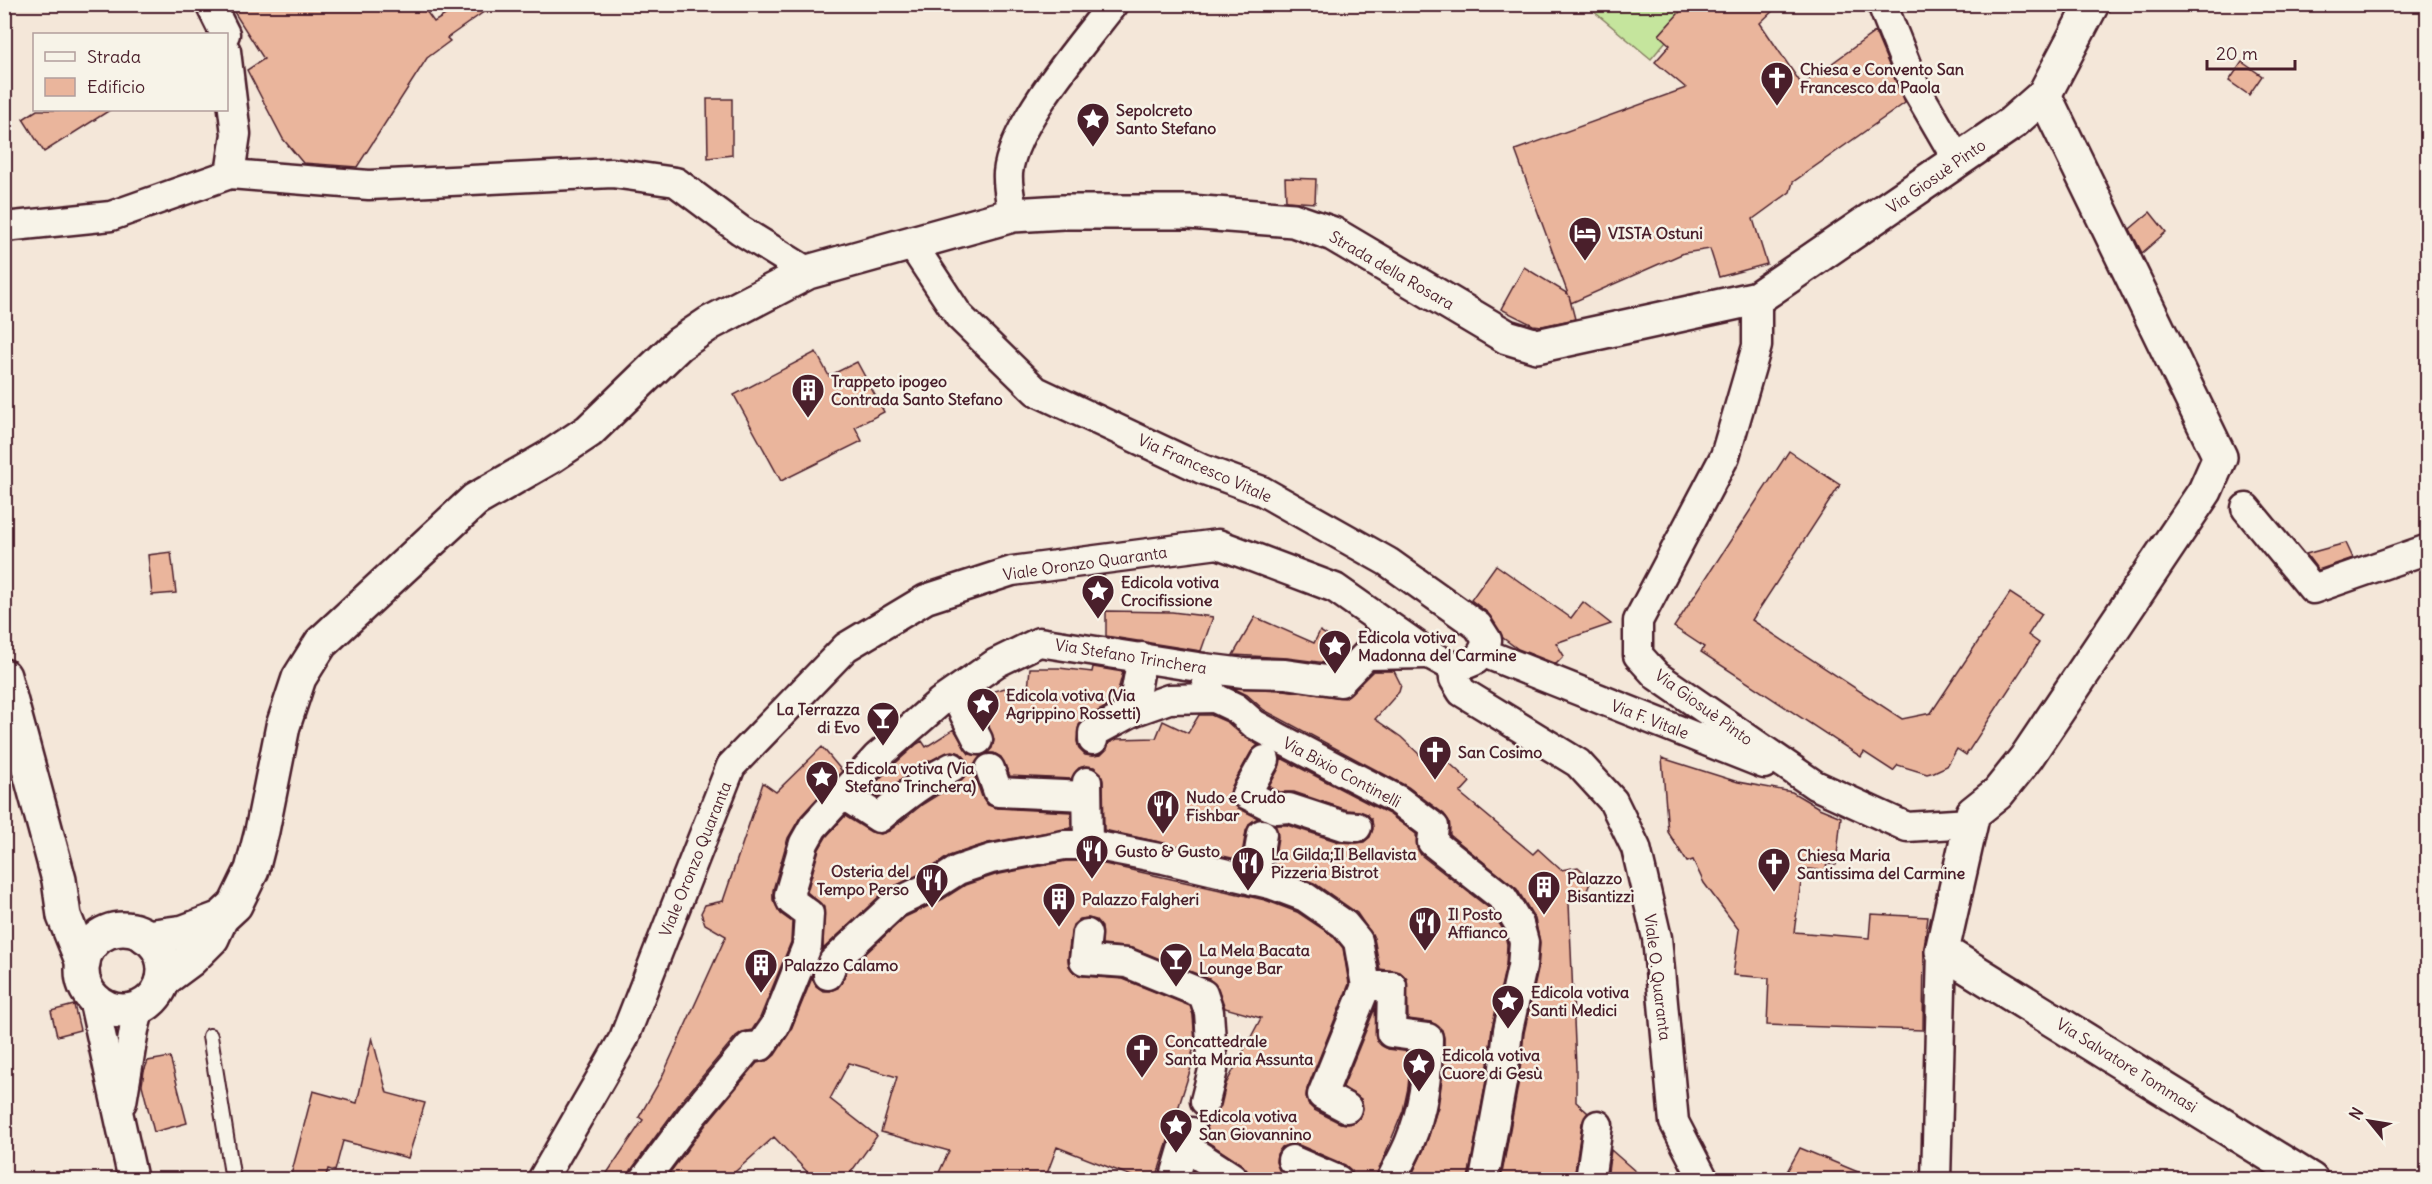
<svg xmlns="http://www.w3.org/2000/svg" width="2432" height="1184" font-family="Delius,sans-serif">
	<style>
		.green { fill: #c5e59d; stroke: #888264; stroke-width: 1.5 }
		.building { fill: #eab59c; stroke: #4a1f2b; stroke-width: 1.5 }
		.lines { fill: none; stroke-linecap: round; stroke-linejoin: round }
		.street-tunnel { stroke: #d2bfb6; stroke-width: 28; stroke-dasharray: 28 14; stroke-linecap: butt }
		.lane-casing { stroke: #4a1f2b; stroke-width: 18 }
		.street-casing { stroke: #4a1f2b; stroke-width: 33 }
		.secondary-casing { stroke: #4a1f2b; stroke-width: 38 }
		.lane { stroke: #f7f3e8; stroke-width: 14 }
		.street { stroke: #f7f3e8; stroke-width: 28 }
		.secondary { stroke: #f7f3e8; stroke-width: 33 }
		.labels { text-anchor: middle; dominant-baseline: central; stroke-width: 5; stroke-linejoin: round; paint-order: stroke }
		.poi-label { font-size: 16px; font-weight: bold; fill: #4a1f2b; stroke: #f7f3e8; text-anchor: start }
		.street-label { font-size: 16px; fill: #4a1f2b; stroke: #f7f3e8 }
	</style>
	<rect width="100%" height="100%" fill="#f4e7d9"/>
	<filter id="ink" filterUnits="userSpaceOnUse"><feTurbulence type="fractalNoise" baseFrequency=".0167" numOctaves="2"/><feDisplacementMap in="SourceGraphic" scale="12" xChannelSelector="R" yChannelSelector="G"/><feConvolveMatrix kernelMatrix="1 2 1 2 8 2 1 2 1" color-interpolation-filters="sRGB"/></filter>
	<g filter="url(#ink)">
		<!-- green -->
		<path class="green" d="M1586,5h101l-28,30 7,6 -15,18z"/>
		<!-- building -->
		<g class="building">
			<path d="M229,4h192l13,18 29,-18h18l4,7 -38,27 3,3 -23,17 -70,109 -54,-4 -20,-24 -36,-69 17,-11z"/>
			<path d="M1687,4h93l-20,19 42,62 73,-53 30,71 -112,79 -3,10 -37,27 14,45 -48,13 -9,-28 -26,4 -113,50 -2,-7 6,23 -33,7 -9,-1 -32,-16 23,-42 44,27 -53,-144 171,-62 -31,-26 15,-17 -11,-10z"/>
			<path d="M2242,62l20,14 -13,19 -20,-14z"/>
			<path d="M707,99h25v56l-24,3z"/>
			<path d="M37,110h73l-66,42 -21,-33z"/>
			<path d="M1285,178l31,1 -1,24 -29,-2z"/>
			<path d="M2150,212l16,20 -24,21 -12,-24z"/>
			<path d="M816,352l13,24 28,-14 27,50 -29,15 7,14 -81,40 -47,-86z"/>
			<path d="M1789,451l51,34 -88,135 150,99 29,-6 79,-120 32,21 -14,21 11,8 -73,112 -9,-6 -10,17 -13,6 -7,2 -29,-9 -5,6 -29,-19 -3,5 -160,-105 3,-5 -30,-20z"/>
			<path d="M2346,543l7,15 -35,12 -12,-16z"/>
			<path d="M171,552l5,41 -24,2 -4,-40z"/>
			<path d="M1496,565l75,53 12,-16 28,22 -55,19 8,13 -8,8 -38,-15 -15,-11 -15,-25 -17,-13z"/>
			<path d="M1106,611l66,1 41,5 -12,34 -95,-15z"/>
			<path d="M1255,617l59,26 6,-12 29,18 -15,15 -47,-6 -54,-3z"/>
			<path d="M1093,667l30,5 -8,30 -30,16 -6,7 -2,16 2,8 6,6 7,1 9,-1 6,-6 2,-6 8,-4 39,-1 7,-17 25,12 11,-18h12l16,7 16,14 15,9 -7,7 -19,34 -2,8 2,8 6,6 20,10 -8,5 -4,8 -5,29 -137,-30 -1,-49 -2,-8 -7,-6 -8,-1 -7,2 -8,11 -61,-3 -9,-19 -7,-4h-7l5,-5 2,-8 -18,-40 8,-6 21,-6 23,2 2,-22h29l33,4z"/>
			<path d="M1373,671h21l7,14 -2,7 -24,27 26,18 22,21 6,-7 10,10 4,-4 27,25 -10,11 73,61 5,-5 23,21 17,-3 11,10 1,6 -4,10 -17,10 7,164v35l12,11 -6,10 -8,56h-73l18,-99 5,-47 14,-63 2,-27 -5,-24 -18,-30 -67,-54 -1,-14 -5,-7 -36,-27 -144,-77 -17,-15 -14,-7 51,2 61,8z"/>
			<path d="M954,729l15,25 12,2 -7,9v9l8,23 6,8 9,3 74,4v16l-83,15 -39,13 -21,14 -43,21 -62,58 1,-42 -17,-15 12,-43 7,-12 19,-21 26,16 10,2 8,-3 34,-27 37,-23 6,-6 2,-8 -1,-7 -7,-7 -8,-2 -29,13 -45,33 -10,-6 21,-22 28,-25 5,-3 4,6z"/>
			<path d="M822,747l20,24 -41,45 -13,22 -15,52v10l8,14 11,8 -1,20 -31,76 -8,12 -10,2 -6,4 -55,66 -50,68 -3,9h-25l40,-59 -4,-3 22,-38 65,-143 -21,-12 -4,-11 4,-8 18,-4 40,-118 13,9z"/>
			<path d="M1281,758l108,56 27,20 1,14 4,7 69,54 14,22 3,13 -1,21 -14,62 -5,48 -19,104h-58l15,-32 13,-40 6,-41v-28l-2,-8 -11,-8 -23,-3 -1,-40 -7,-7 -20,-3 -6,-31 -17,-25 -43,-30 -41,-15 5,-31 -3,-12h12l52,17 17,1 8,-1 6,-5 3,-8 -1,-9 -5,-6 -8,-3 -12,-1 -53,-18h-15l-10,-5 10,-19z"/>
			<path d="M1662,758l76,24 54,10 27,16 22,9 -5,48 -9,-1 -2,7 -22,-3 -9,64 75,6 2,-24 57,3 -4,31 -1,82 -156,-5 2,-47 -36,-3 6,-45 -35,-47 -11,-23 -6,2 -19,-30z"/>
			<path d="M1066,861h25l174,39 32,12 36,24 10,12 6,36 -42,105 -1,7 2,8 6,6 26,13 8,1 7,-2 6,-6 2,-8 -2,-9 -18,-12 32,-79 2,33 11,8 23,3 -3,36 -5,23 -28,68h-21l-2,-8 -7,-6 -46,-20 -8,-1 -9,3 -5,7 -1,8 3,8 16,9h-47l-1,-9 -6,-6 -35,-23 2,-10 -2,-8 15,-17 5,-22 35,-66 -36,-10 -7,-20 -9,-9 -76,-31 -31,-3v-18l-6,-7 -8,-2 -8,1 -7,6 -2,7 -3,27 1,7 5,7 9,3 40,3 67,27 3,9 2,29 -3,10 3,1 -39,124h-17l-82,-32 -12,32h-109l13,-28 -68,-19 16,-55 -48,-14 -19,36 47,37 -31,43h-32l-40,-42 -47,42h-62l42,-56 50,-60 12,-3 6,-5 15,-23 22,-54 4,8 7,5h7l8,-3 9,-17 58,-54 38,-18 22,-14 30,-10z"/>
			<path d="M74,1005l6,25 -23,6 -6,-25z"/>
			<path d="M372,1037l15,56 38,10 -17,55 -65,-17 -8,30 -7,-2 -3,10h-35l23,-88 44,12z"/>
			<path d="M170,1057l17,66 -33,9 -12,-47 2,-14 4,-10z"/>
			<path d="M1800,1148l75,31h-92z"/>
			<path d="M1611,1150l33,29h-37z"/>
		</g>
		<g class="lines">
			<!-- street-tunnel -->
			<path class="street-tunnel" d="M2261,1180l23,-17"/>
			<!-- lane casing -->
			<g class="lane-casing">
				<path id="lane" d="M210,1036l23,144"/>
			</g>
			<!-- street casing -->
			<g class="street-casing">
				<g id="street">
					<path d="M210,4l15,30"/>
					<path d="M1882,4l33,83 43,74"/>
					<path d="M226,51l10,83 -6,40"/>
					<path d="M1013,215c-2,-13 -6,-28 -5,-42 4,-48 74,-129 105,-169"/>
					<path d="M4,227l107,-11 119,-42 139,11 243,-12 64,9 64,48 68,42"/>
					<path d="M911,243l48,73 77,75 166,78 60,22 126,71 90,64 9,14c-5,20 -14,24 -34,27"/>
					<path d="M1757,298v48l-32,110 -87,165v34l19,21 158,109 92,42 63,-4"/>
					<path d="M2246,508l67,81 115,-40"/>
					<path d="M1484,653l280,111"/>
					<path d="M1453,667l1,12 8,13 116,71 35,38 23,47 21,90 17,184 30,58"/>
					<path d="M1204,668l4,18 7,12 21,10 18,16 27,15 117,61 36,27 -2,15 71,56 16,26 5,18 -2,25 -14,63 -5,47 -19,103"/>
					<path d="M954,694l24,46"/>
					<path d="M1132,712l37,-13 46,-1"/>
					<path d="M1093,740v-7l39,-21 10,-55"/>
					<path d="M1265,760l-19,34 30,15 13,-1 55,18 13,1"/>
					<path d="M990,769l8,23 88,4"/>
					<path d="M1087,782l1,63"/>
					<path d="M842,794l37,24c23,-20 45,-37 73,-51"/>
					<path d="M1254,881l8,-47"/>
					<path d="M1087,934l-3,26 43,3 76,31 6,18 4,58 -8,31"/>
					<path d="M828,975l5,-13 63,-59 40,-19 22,-14 33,-11 73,-14h29l71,14 106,25 35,13 39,27 14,17 8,45h26l-1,47 37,5c0,35 -4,70 -18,103 -5,13 -13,26 -19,39"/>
					<path d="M93,998l40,182"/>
					<path d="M122,1102l12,-72 6,-23"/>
					<path d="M1347,1108l-25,-13 44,-109"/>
					<path d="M1184,1146l48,31"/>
					<path d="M1292,1160l46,20"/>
					<path d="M542,1180l82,-142 107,-272 115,-119 80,-48 86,-28 206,-27 117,44 94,66 24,13"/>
					<path d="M644,1180l50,-67 55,-66 12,-1 14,-20 32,-80 2,-32 -18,-13 -2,-6 15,-52 9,-16 64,-70 63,-55 56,-39 43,-21 165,26 40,5 41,1 55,8 26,-27 63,-1"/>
					<path d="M1174,1180l10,-34 8,-14"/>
					<path d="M1590,1180l8,-55"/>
					<path d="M1936,1180l6,-229"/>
				</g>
			</g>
			<!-- secondary casing -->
			<g class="secondary-casing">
				<g id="secondary">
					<path d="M2044,95l176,362 -15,34 -179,267 -28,35 -25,20 -31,138 369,229"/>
					<path d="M4,676l55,204 5,36 19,47"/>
					<circle cx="123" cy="970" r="41"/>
					<path d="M146,937l38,-5 37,-14"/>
					<path d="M163,980l27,-20 22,-22 9,-20 14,-13 17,-35 10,-39 21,-105 16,-48 22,-35 154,-143 75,-43 39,-26 90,-87 31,-21 98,-51 205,-57 50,-3h126l104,8 40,14 174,103 30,9 220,-48 255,-175 32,-28 48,-91"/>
				</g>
			</g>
			<!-- lane -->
			<use href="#lane" class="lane"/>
			<!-- street -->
			<use href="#street" class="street"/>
			<!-- secondary -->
			<use href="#secondary" class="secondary"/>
		</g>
	</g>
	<!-- icons -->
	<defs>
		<g id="church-pin" transform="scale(1.725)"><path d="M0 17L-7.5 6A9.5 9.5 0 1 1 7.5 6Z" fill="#4a1f2b" stroke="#f7f3e8"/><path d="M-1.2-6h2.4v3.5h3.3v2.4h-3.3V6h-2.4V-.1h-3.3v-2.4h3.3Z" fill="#fff"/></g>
		<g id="sight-pin" transform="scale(1.725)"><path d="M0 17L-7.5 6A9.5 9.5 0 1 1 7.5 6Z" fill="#4a1f2b" stroke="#f7f3e8"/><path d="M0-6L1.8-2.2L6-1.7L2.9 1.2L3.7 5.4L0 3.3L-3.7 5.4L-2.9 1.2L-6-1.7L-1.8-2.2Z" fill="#fff"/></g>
		<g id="hotel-pin" transform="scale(1.725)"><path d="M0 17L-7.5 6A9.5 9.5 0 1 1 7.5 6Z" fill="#4a1f2b" stroke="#f7f3e8"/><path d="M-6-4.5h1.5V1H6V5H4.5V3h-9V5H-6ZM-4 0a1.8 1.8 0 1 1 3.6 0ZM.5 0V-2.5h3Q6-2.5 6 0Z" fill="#fff"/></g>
		<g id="building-pin" transform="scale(1.725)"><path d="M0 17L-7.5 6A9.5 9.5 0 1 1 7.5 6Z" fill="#4a1f2b" stroke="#f7f3e8"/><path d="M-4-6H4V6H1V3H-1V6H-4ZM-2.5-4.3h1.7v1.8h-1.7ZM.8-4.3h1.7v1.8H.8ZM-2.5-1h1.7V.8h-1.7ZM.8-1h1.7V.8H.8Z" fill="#fff"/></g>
		<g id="bar-pin" transform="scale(1.725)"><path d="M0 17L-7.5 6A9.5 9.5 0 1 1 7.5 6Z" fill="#4a1f2b" stroke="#f7f3e8"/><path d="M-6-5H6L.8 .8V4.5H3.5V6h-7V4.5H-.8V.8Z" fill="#fff"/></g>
		<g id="restaurant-pin" transform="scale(1.725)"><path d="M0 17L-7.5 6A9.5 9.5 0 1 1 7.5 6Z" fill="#4a1f2b" stroke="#f7f3e8"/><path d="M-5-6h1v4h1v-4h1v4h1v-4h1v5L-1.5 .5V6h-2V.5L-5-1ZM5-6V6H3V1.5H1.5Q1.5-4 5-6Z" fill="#fff"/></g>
	</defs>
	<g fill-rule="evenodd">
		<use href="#church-pin" x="1777" y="78"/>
		<use href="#sight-pin" x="1093" y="119"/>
		<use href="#hotel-pin" x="1585" y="233"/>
		<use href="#building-pin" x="808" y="390"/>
		<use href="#sight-pin" x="1098" y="591"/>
		<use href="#sight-pin" x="1335" y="646"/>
		<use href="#sight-pin" x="983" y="704"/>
		<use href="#bar-pin" x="883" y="718"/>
		<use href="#church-pin" x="1435" y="752"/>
		<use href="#sight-pin" x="822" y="777"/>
		<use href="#restaurant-pin" x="1163" y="806"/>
		<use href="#restaurant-pin" x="1092" y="851"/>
		<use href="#restaurant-pin" x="1248" y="863"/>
		<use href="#church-pin" x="1774" y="864"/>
		<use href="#restaurant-pin" x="932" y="880"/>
		<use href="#building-pin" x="1544" y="887"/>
		<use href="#building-pin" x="1059" y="899"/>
		<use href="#restaurant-pin" x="1425" y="923"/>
		<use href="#bar-pin" x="1176" y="959"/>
		<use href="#building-pin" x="761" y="965"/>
		<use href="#sight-pin" x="1508" y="1001"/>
		<use href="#church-pin" x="1142" y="1050"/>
		<use href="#sight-pin" x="1419" y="1064"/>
		<use href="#sight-pin" x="1176" y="1125"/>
	</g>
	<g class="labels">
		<!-- poi labels -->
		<g class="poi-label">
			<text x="1800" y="69">Chiesa e Convento San<tspan x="1800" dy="18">Francesco da Paola</tspan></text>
			<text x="1116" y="110">Sepolcreto<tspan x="1116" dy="18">Santo Stefano</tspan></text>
			<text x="1608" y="233">VISTA Ostuni</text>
			<text x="831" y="381">Trappeto ipogeo<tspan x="831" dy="18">Contrada Santo Stefano</tspan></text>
			<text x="1121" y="582">Edicola votiva<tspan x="1121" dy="18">Crocifissione</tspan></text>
			<text x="1358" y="637">Edicola votiva<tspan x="1358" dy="18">Madonna del Carmine</tspan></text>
			<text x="1006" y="695">Edicola votiva (Via<tspan x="1006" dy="18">Agrippino Rossetti)</tspan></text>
			<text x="860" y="709" text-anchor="end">La Terrazza<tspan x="860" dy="18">di Evo</tspan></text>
			<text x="1458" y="752">San Cosimo</text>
			<text x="845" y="768">Edicola votiva (Via<tspan x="845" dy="18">Stefano Trinchera)</tspan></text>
			<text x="1186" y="797">Nudo e Crudo<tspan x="1186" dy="18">Fishbar</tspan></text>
			<text x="1115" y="851">Gusto &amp; Gusto</text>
			<text x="1271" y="854">La Gilda;Il Bellavista<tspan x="1271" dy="18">Pizzeria Bistrot</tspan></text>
			<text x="1797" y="855">Chiesa Maria<tspan x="1797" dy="18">Santissima del Carmine</tspan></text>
			<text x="909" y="871" text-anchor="end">Osteria del<tspan x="909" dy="18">Tempo Perso</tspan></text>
			<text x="1567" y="878">Palazzo<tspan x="1567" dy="18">Bisantizzi</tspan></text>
			<text x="1082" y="899">Palazzo Falgheri</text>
			<text x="1448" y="914">Il Posto<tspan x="1448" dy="18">Affianco</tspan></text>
			<text x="1199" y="950">La Mela Bacata<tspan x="1199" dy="18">Lounge Bar</tspan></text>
			<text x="784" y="965">Palazzo Calamo</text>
			<text x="1531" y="992">Edicola votiva<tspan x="1531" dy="18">Santi Medici</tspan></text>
			<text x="1165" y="1041">Concattedrale<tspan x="1165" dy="18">Santa Maria Assunta</tspan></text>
			<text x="1442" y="1055">Edicola votiva<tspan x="1442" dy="18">Cuore di Gesù</tspan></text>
			<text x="1199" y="1116">Edicola votiva<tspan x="1199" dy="18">San Giovannino</tspan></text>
		</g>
		<!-- street labels -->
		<g class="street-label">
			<text transform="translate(1936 176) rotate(-35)">Via Giosuè Pinto</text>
			<text transform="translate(1392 270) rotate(30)">Strada della Rosara</text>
			<text transform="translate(1205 468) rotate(24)">Via Francesco Vitale</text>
			<text transform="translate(1085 563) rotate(-8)">Viale Oronzo Quaranta</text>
			<text transform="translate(1131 656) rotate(9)">Via Stefano Trinchera</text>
			<text transform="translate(1704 707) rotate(36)">Via Giosuè Pinto</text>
			<text transform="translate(1650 719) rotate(21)">Via F. Vitale</text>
			<text transform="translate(1342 772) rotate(28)">Via Bixio Continelli</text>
			<text transform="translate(695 859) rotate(-68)">Viale Oronzo Quaranta</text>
			<text transform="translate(1658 977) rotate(83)">Viale O. Quaranta</text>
			<text transform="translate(2127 1065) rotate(32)">Via Salvatore Tommasi</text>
		</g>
	</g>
	<!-- margin -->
	<rect width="2432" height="1184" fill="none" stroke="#f7f3e8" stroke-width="24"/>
	<rect x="12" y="12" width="2408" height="1160" fill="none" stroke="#4a1f2b" stroke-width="2" filter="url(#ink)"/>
	<!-- legend -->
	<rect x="33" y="33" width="195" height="78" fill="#f7f3e8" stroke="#b29e9c" stroke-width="1.5"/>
	<rect x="45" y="52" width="30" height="9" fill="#f7f3e8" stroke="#b29e9c" stroke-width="1.5"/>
	<text x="87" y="63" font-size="18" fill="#4a1f2b">Strada</text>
	<rect x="45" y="78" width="30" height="18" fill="#eab59c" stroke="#b29e9c" stroke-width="1.5"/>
	<text x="87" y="93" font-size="18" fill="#4a1f2b">Edificio</text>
	<!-- north arrow -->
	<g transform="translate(2369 1121) rotate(300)" stroke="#f7f3e8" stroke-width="4.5" paint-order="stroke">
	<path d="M0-4.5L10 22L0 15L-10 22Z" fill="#4a1f2b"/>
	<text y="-9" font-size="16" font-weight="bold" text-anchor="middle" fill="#4a1f2b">N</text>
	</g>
	<!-- scale -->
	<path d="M2207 60v9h88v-9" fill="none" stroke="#4a1f2b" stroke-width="3"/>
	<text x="2216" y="60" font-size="18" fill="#4a1f2b" stroke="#f7f3e8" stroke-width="4.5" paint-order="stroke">20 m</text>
</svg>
